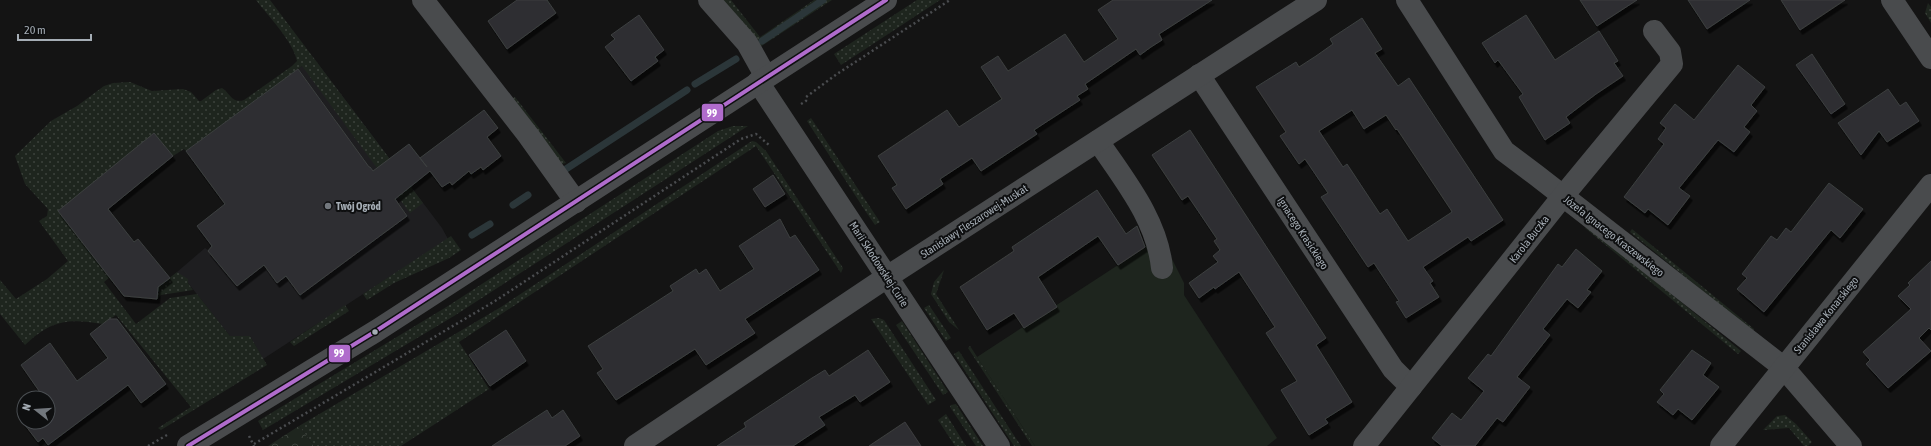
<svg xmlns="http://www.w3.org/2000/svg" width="1931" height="446" font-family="'Asap Condensed',sans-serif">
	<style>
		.built { fill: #1e1e20 }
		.grass { fill: url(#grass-dots) }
		.forest { fill: url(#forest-crowns) }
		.park { fill: #1e251e }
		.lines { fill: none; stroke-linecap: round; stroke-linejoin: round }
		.stream { stroke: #2b3639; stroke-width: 7 }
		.building { fill: #2e2f30; stroke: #3c3f40; fill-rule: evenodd; filter: url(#shadow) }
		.path { stroke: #4a4c4f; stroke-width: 2.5; stroke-dasharray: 2 3; stroke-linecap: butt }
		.minor { stroke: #494b4d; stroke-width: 22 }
		.bus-1-casing { stroke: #0e0f10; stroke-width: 7 }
		.bus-1 { stroke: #b06ccc; stroke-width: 4 }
		.poi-dot { fill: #72777d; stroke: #0e0f10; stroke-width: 1.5 }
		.bus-dot { fill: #a5adb5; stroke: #0e0f10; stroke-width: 1.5 }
		.labels { text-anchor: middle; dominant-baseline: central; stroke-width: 4; stroke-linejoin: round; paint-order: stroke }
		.poi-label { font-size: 11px; font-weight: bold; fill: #a5adb5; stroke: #0e0f10; text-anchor: start }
		.street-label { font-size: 11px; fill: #a5adb5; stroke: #0e0f10 }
		.line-badge { stroke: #0e0f10; stroke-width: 1.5 }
		.badge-label { font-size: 11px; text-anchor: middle; font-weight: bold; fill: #fff }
	</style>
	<defs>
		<pattern id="grass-dots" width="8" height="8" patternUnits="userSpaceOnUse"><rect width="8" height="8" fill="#1e251e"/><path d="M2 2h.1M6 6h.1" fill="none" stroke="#3c423c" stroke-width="1.8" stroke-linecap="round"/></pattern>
		<pattern id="forest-crowns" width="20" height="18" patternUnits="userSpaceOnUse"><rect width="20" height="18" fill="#1e251e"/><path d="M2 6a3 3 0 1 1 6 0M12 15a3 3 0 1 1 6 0" fill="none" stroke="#3c423c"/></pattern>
		<filter id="shadow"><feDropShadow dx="2.5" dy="4.5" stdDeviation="0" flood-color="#0009"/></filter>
	</defs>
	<rect width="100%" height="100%" fill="#141414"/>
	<!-- built -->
	<path class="built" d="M313,57l129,171 6,11 -185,120 -13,-23h-20l-42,-53 -11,-11 28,-24 3,2 4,-4 -15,-20 21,-17 4,4 115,-91 -39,-53z"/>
	<!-- grass -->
	<g class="grass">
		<path d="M256,0h14l153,203 -13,10 -108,-147 -116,85 -2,-2 -11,7 -19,-23 -64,53 20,91 -6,5 32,42 34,-26 27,-4 33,42h20l17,29 -106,65 -3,-2 33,-21 -75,-92 -13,9c-35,-6 -52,-4 -78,21l-25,-31v-34l16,19 31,-20 21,-18 -29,-40 8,-5 1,-7 -23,-25 -10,-28 36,-35 26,-15 27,-20 9,-3 17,-1 22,9 31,-2 8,3 8,9h2l15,-11 6,-2c8,5 10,16 22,12l48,-34 5,-5c-4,-20 -29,-45 -41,-61z"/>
		<path d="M719,0h12l29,37 54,-37h18l-72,47z"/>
		<path d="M917,0h23l-99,65 -7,-11z"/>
		<path d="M1928,3l3,4v16l-6,-10z"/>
		<path d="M515,97l51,66 -8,2 -50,-64z"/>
		<path d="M811,118l69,104 -5,3 -9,-13 -59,-91z"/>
		<path d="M733,126h15l-294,190 -191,114 -5,-9 190,-115 270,-175z"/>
		<path d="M752,141l4,1 10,9 77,117 -2,5 -85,-127 -297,196 30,47 -88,57h-87l-15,-20 202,-119z"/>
		<path d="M1587,225l154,126 -3,3 -153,-126z"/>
		<path d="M1632,229l122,100 -2,2 -122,-99z"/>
		<path d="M451,236l10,14 -12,8 -55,25 -27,17 -4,-6z"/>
		<path d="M944,270l-8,24 23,36 -10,-8 -18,-28 3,-12z"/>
		<path d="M177,272l11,7v4l5,7 -32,5 -4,4 1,-12z"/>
		<path d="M345,305l4,6 -55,35 -4,-4z"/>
		<path d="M929,305l22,33 -5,3 -22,-33z"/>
		<path d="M879,318l5,2 52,80 -8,5 -57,-86z"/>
		<path d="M902,321l46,71 -5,3 -47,-70z"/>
		<path d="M970,346l65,100h-3l-64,-98z"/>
		<path d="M959,351l62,95h-7l-60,-92z"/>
		<path d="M956,404l25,39 2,3h-7l-26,-39 1,-2z"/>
		<path d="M946,414l20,32h-11l-17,-26z"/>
		<path d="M1785,415l11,9 16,18 -4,4h-4l-15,-18 -26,2 14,-14z"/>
	</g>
	<!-- forest -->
	<path class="forest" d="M299,426l15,20h-46z"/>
	<!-- park -->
	<path class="park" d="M1161,237l23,46v12l93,143 -10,8h-232l-58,-89z"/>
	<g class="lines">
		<!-- stream -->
		<g class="stream">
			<path d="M762,41l61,-41"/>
			<path d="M695,84l41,-25"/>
			<path d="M566,169l121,-79"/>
			<path d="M513,205l15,-10"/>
			<path d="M472,235l18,-11"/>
		</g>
	</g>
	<!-- building -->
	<g class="building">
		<path d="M517,0h30l9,13 -49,36 -19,-28z"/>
		<path d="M1113,0h99l-53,34 3,6 -11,7 -11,8 -4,-6 -51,35 3,5 -11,7 3,4 -46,30 3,4 -56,37 -9,-13 -32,21 3,5 -37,25 -14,-21 5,-3 -19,-29 69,-46 12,17 43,-28 -21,-32 17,-11 10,15 57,-37 19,28 34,-23 -20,-29z"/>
		<path d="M1580,0h57l-40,26z"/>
		<path d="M1688,0h62l-43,29z"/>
		<path d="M1781,0h64l-45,30z"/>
		<path d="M639,15l25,35 -9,7 3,4 -27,20 -26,-34 10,-8 -4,-4z"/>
		<path d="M1526,15l29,45 44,-29 19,30 -4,2 9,13 -27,18 -30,23 4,6 -25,17 -26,-43 4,-3 -25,-34 -3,3 -13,-20z"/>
		<path d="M1362,18l20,31 -7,4 23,33 11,-8 94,142 -32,21 -3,-4 -45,30 10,14 -3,2 9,14 -33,21 -10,-16 3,-1 -25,-38 -6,4 -47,-70 7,-4 -23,-34 -6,5 -19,-28 6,-4 -30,-45 40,-25 3,5 17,-11 17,-12 -3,-5zM1352,110l12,19 22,-14 10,15 1,-1 54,81 1,2 -44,29 -21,-32 -7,5 -33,-50 -4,3 -24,-36z"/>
		<path d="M1812,54l33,50 -14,10 -35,-49z"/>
		<path d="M1738,65l27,22 -14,18 6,6 -13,16 6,5 -16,20 -16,-12 -39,48 11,8 -22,29 -20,-16 -3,4 -21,-16 40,-53 -6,-5 8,-11 -6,-5 15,-19 19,16z"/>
		<path d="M298,69l71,98h1l3,4 36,-27 18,23 -7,-9 64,-48 14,18 -11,9 14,19 -18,14 -2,-3 -10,7 -2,-3 -17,14 -2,-3 -8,5 -12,-16 -35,28 12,17 -107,79 -14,-19 -9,7 -13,-18 -27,21 -29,-35 4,-5 -15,-20 28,-22 -39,-53z"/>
		<path d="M1888,89l12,17 6,-4 13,19 -32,21 -8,-11 -18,24 -23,-32z"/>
		<path d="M1190,130l136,208 -10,7 36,57 -27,17 3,4 -19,12 -28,-45 16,-9 -31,-48 9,-6 -36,-55 -24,17 -1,-2 -15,11 -10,-15 29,-21 -5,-6 7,-6 -6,-9 3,-2 -29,-43 -6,4 -30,-45z"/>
		<path d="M154,133l19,23 -65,53 26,33 4,-3 32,39 -12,9 -1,12 -33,-3 -66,-85z"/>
		<path d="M773,175l12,19 -20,13 -12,-18z"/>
		<path d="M1829,183l34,26 -23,29 -9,-8 -67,82 -27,-23 10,-11 -5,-4 29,-38 6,4 9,-12 5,4z"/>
		<path d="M1097,190l29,44 11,-8 8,21 -27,18 -20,-29 -60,41 19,30 -33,21 -10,-15 -27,17 -27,-43 54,-36 -2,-4z"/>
		<path d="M780,219l10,19 5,-3 24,35 -74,49 10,14 -49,32 -11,-16 -79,51 -19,-27 6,-4 -15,-23 85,-55 -3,-5 26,-17 3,5 7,-5 14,22 34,-22 -15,-23z"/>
		<path d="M1576,249l26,22 -15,19 4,2 -13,16 -11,-9 -24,30 7,6 -33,42 13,10 -27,35 -6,-4 -22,28h-33l-10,-8 20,-25 9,7 23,-29 -16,-13 20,-24 3,2 67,-92 4,3z"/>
		<path d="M1931,261v69l-2,-2 -10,10 12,13 -43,37 -22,-24 4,-4 -7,-8 48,-43 -13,-13 12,-11 -2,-2z"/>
		<path d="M109,319h8l49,65 -25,19 -13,-18 -80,60 -5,-7 -5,4 -19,-25 5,-4v9h24v-24h-4l-23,-33 29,-22 27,38 31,-23 -18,-24z"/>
		<path d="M506,330l20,31 -36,25 -21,-31z"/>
		<path d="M868,350l22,32 -30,20 -5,-7 -36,22 6,8 -32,21h-76l29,-19 -2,-4 68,-45 13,-8 4,6z"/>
		<path d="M1692,350l19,13 -8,12 16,12 -27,33 -14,-11 -5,6 -16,-13 7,-8 -4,-4z"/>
		<path d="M547,410l5,8 11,-8 17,26 -15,10h-73z"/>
		<path d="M905,422l16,24h-52z"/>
	</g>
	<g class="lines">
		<!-- path -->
		<g class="path">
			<path d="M801,104l5,-3v-4l31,-23 113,-74"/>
			<path d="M249,436l5,10"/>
			<path d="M254,444l241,-143 246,-162 15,-5 13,11"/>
			<path d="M148,446l19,-11"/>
		</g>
		<!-- minor -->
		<g class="minor">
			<path d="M423,0l105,135 48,67"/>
			<path d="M709,0l38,43 19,34"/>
			<path d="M1407,0l97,151 32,24 247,192 68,79"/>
			<path d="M1892,0l39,58"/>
			<path d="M1199,75l194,294 18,18"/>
			<path d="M758,82l241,364"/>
			<path d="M1098,141c26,39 59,78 64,127"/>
			<path d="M188,446l188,-115 510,-331"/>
			<path d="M635,446l252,-169 429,-277"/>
			<path d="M1364,446l199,-250 109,-132 -2,-12 -16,-21"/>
			<path d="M1721,446l210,-261"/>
		</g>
		<!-- bus-1 casing -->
		<g class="bus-1-casing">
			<path id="bus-1" d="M188,446l188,-115 510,-331"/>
		</g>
		<!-- bus-1 -->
		<use href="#bus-1" class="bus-1"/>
	</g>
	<!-- markers -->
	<circle class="poi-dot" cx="328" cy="206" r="4"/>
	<circle class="bus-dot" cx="375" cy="332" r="3.5"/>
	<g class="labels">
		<!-- poi labels -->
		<g class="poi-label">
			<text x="336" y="206">Twój Ogród</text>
		</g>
		<!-- street labels -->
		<g class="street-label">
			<text transform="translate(974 221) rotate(-33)">Stanisławy Fleszarowej-Muskat</text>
			<text transform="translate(1303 233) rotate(57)">Ignacego Krasickiego</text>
			<text transform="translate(1614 236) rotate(38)">Józefa Ignacego Kraszewskiego</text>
			<text transform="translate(1529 239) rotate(-52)">Karola Buczka</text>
			<text transform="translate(879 264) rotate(57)">Marii Skłodowskiej-Curie</text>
			<text transform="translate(1826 315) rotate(-51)">Stanisława Konarskiego</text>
		</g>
	</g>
	<g class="line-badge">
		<rect x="701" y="103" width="23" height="19" rx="4" fill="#b06ccc"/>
		<rect x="328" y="344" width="23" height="19" rx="4" fill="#b06ccc"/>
	</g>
	<g class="badge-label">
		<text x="712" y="117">99</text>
		<text x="339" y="357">99</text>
	</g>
	<!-- north arrow -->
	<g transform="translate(36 410) rotate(287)"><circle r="19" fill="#0e0f10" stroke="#4a4e52"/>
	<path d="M0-3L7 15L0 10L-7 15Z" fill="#72777d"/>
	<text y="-6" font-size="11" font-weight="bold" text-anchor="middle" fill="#a5adb5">N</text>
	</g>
	<!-- scale -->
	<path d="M18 34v6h73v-6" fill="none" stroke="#a5adb5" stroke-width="2"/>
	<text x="24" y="34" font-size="12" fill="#a5adb5" stroke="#0e0f10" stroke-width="3" paint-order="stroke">20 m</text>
</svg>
